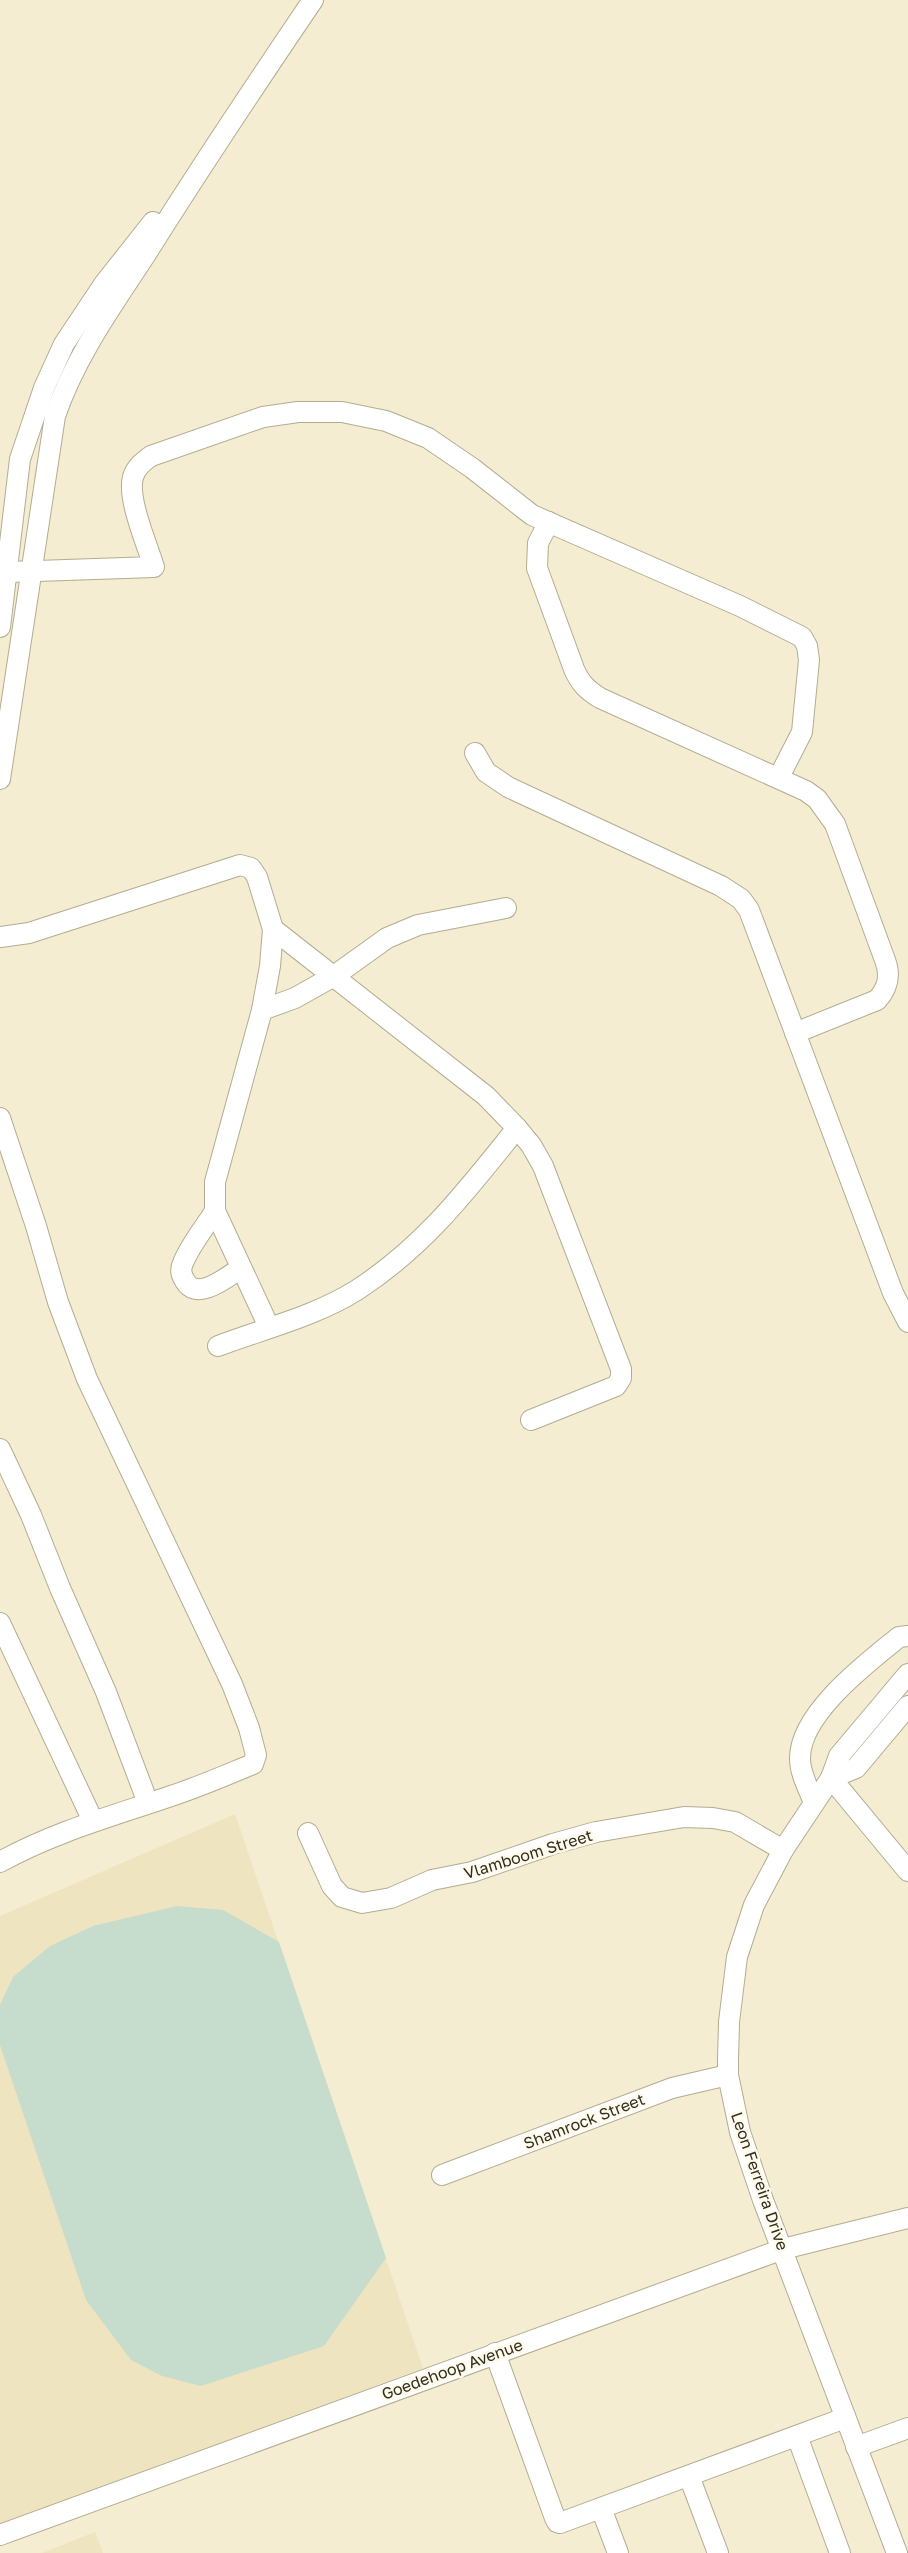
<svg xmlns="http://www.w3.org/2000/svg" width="908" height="2553" font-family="'Golos Text',sans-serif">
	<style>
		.built { fill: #eee4c0 }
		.green { fill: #c6dccc }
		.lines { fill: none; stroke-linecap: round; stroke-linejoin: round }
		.minor-casing { stroke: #b3ac91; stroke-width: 22 }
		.minor { stroke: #fff; stroke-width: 20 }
		.labels { text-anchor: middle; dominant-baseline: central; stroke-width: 5; stroke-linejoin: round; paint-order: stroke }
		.street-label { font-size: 16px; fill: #302d22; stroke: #fffae9 }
	</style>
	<rect width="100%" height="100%" fill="#f5edd1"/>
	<!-- built -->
	<g class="built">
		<path d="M235,1814l188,554 -423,159v-611z"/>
		<path d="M95,2532l8,21h-61z"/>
	</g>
	<!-- green -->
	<path class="green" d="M177,1906l46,4 56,32 107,316 -62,88 -123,40 -39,-10 -31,-16 -45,-60 -86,-255v-40l13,-28 37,-31 43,-20z"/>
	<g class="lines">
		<!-- minor casing -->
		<g class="minor-casing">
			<g id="minor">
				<path d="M549,522l-11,21 -1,25 37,101c6,14 13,21 26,29l206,93 11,8 18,25 50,136c6,16 3,28 -8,40l-82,33"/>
				<path d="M7,572l147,-5c-7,-23 -27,-68 -21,-90 3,-10 10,-15 18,-21l112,-39 35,-5h44l44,9 42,17 44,30 60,47 208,91 62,31 5,9 2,14 -7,72 -23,45"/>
				<path d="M0,627l20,-168 24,-71 20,-44 40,-60 49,-62"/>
				<path d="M475,753l11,19 22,15 213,99 20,13 8,11 144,383 15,29"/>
				<path d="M0,779l55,-363c20,-59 57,-110 91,-162 54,-86 110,-170 167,-254"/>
				<path d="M0,937l29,-4 211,-68 11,3 6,9 16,52 -3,37 -8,44 -47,172v29l54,116"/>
				<path d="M262,1010l33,-12 39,-22 53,-38 31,-13 88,-17"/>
				<path d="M0,1118l36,108 22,76 29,77 145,305 17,44 7,27 -3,9c-27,11 -54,23 -82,32 -58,20 -117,36 -171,66"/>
				<path d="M517,1128l14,17 12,21 78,203v9l-5,8 -85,34"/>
				<path d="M215,1211c-10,16 -25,34 -32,52 -3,6 -2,12 2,18 12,21 42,-4 56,-13"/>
				<path d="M218,1346c45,-17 98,-30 139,-56 68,-44 110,-100 160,-162l-31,-32 -213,-167"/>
				<path d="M0,1449l31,66 29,73 46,104 42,111"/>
				<path d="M0,1623l93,198"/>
				<path d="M831,1778l77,93"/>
				<path d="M831,1778l25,-10 52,-62"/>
				<path d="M814,1803c-5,-14 -14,-29 -14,-44 -1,-45 67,-96 99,-122l9,-1"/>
				<path d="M308,1833l24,53 10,11 20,6 29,-5 41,-18 40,-8 81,-28 43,-12 88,-15 29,1 22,4 48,28"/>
				<path d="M442,2175l230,-87 56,-13"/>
				<path d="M495,2353l60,165 2,4 3,1 285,-105"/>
				<path d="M797,2436l43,117"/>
				<path d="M856,2447l52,-19"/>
				<path d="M689,2476l29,77"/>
				<path d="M601,2508l17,45"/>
				<path d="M0,2535l783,-286 125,-31"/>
				<path d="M897,2553l-134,-353 -23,-68 -12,-57v-15l1,-38 8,-65 17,-52 29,-55 48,-72 8,-22 69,-82"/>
			</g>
		</g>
		<!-- minor -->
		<use href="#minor" class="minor"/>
	</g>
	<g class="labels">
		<!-- street labels -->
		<g class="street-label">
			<text transform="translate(528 1854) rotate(-17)">Vlamboom Street</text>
			<text transform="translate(584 2121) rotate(-21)">Shamrock Street</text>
			<text transform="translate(760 2181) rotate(71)">Leon Ferreira Drive</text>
			<text transform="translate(452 2369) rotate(-20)">Goedehoop Avenue</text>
		</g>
	</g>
</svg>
